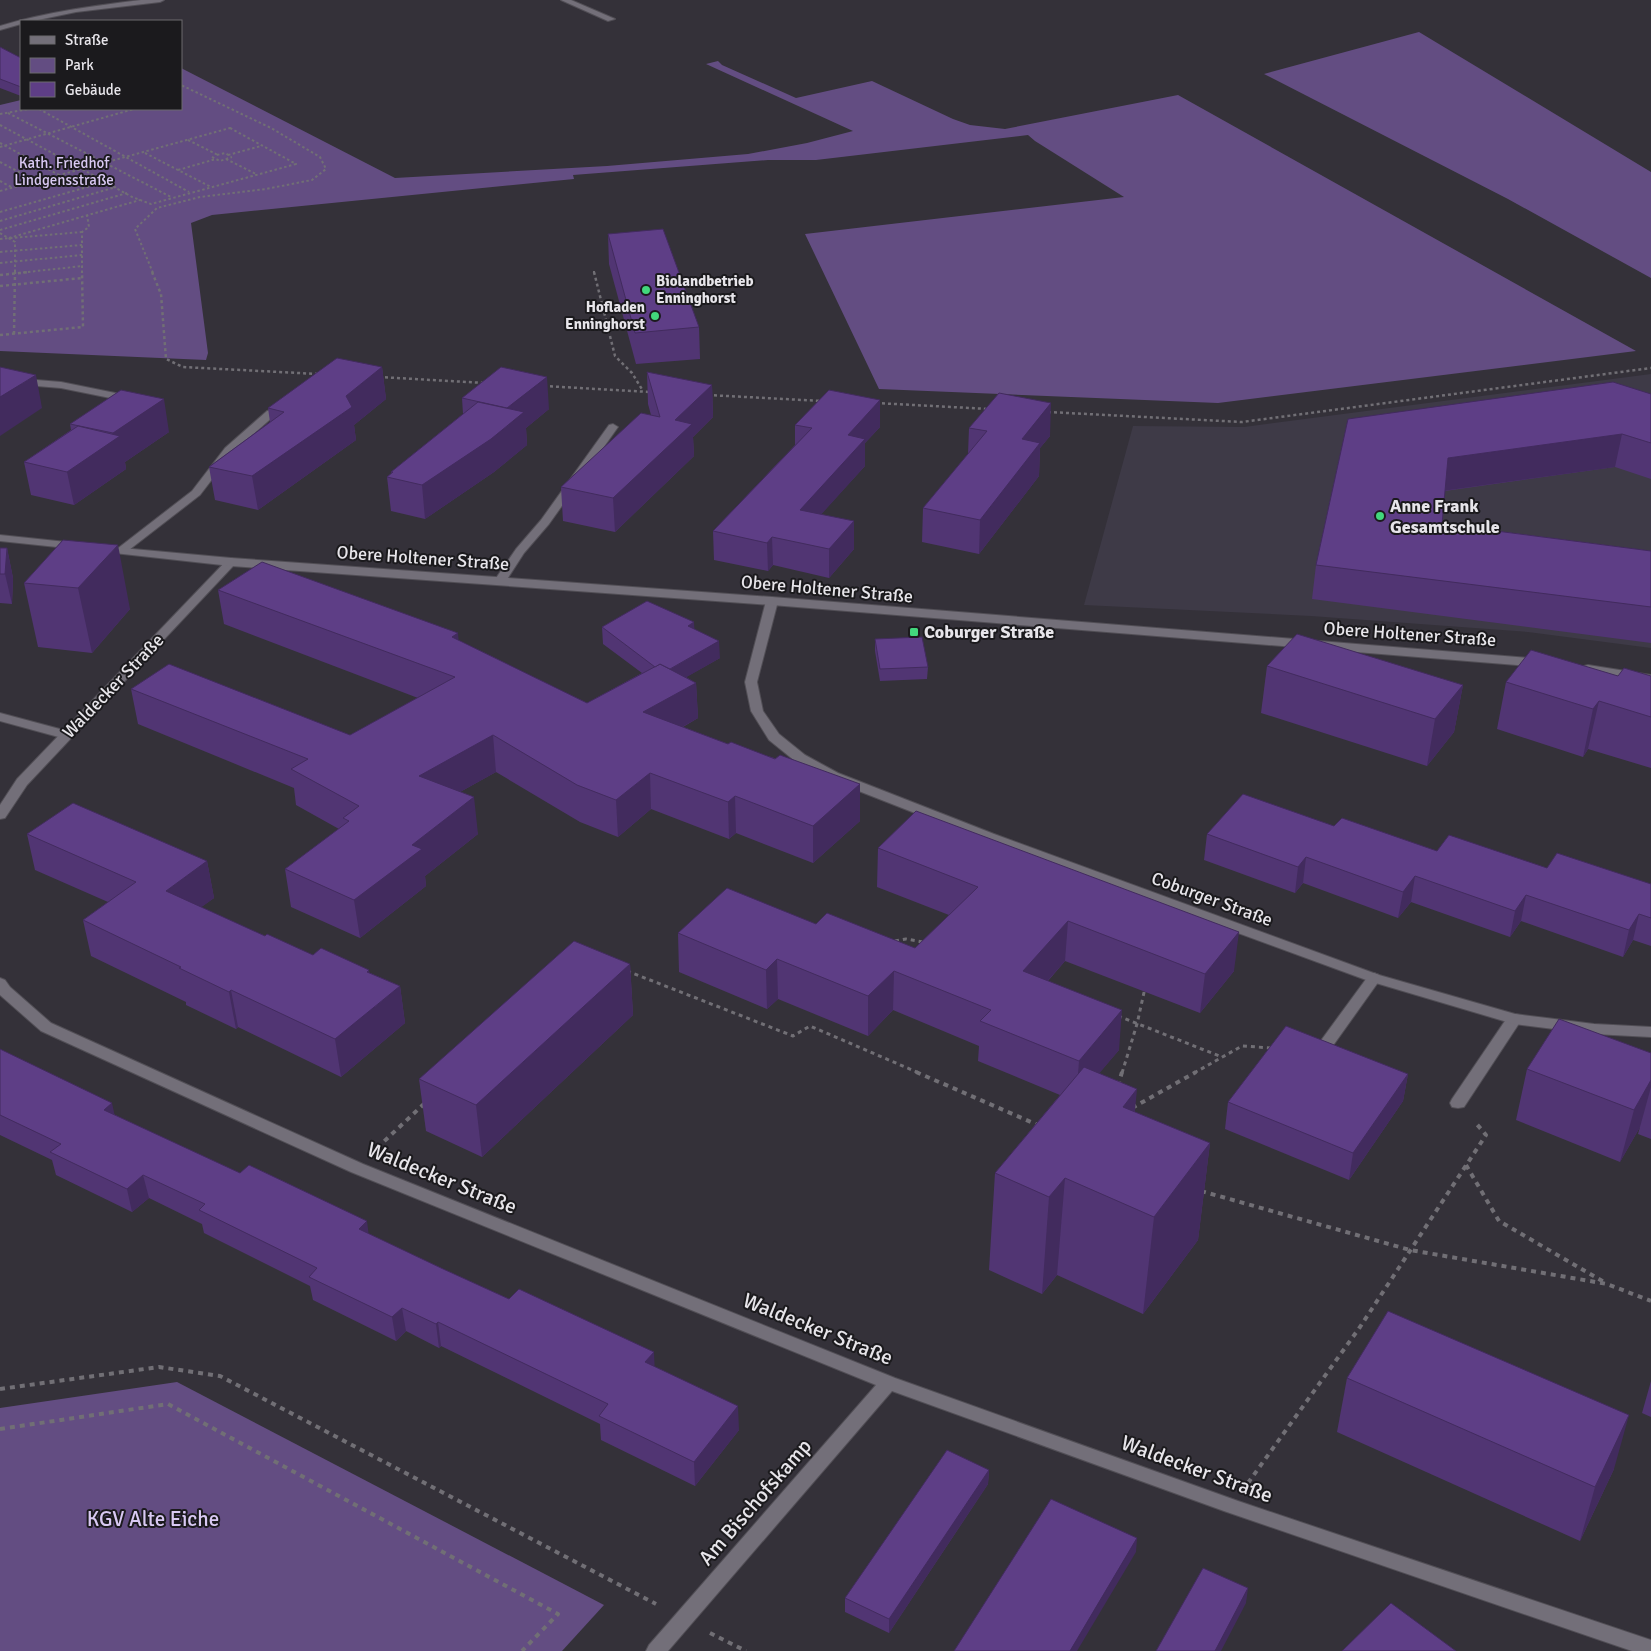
<svg xmlns="http://www.w3.org/2000/svg" width="1651" height="1651" font-family="Signika,sans-serif">
	<style>
		.built { fill: #3e3a47 }
		.green { fill: #634d82 }
		.lines { fill: none; stroke-linecap: round; stroke-linejoin: round }
		.service-casing { stroke: #514e55; stroke-width: 2 }
		.minor-casing { stroke: #514e55; stroke-width: 2 }
		.tertiary-casing { stroke: #514e55; stroke-width: 2 }
		.path-far3 { stroke: #716f75; stroke-width: 2; stroke-dasharray: 2.5 2.5; stroke-linecap: butt }
		.path-far2 { stroke: #716f75; stroke-width: 2.5; stroke-dasharray: 3 3; stroke-linecap: butt }
		.path-far1 { stroke: #716f75; stroke-width: 3; stroke-dasharray: 4 4; stroke-linecap: butt }
		.path { stroke: #716f75; stroke-width: 4; stroke-dasharray: 5 5; stroke-linecap: butt }
		.service { fill: #736f79; fill-rule: evenodd }
		.minor { fill: #736f79; fill-rule: evenodd }
		.tertiary { fill: #736f79; fill-rule: evenodd }
		.wall { fill: #513573 }
		.shaded-wall { fill: #422b5e }
		.building { fill: #5e3e86; stroke: #422b5e }
		.poi-dot { fill: #42d77c; stroke: #1b1a1d; stroke-width: 2 }
		.labels { text-anchor: middle; dominant-baseline: central; stroke-width: 4; stroke-linejoin: round; paint-order: stroke }
		.far-park-label { font-size: 15px; fill: #d9c9f3; stroke: #1b1a1d }
		.far-poi-label { font-size: 15px; font-weight: bold; fill: #e7e5ea; stroke: #1b1a1d; text-anchor: start }
		.poi-label { font-size: 18px; font-weight: bold; fill: #e7e5ea; stroke: #1b1a1d; text-anchor: start }
		.street-label { font-size: 18px; fill: #e7e5ea; stroke: #1b1a1d }
		.near-street-label { font-size: 21px; fill: #e7e5ea; stroke: #1b1a1d }
		.near-park-label { font-size: 21px; fill: #d9c9f3; stroke: #1b1a1d }
	</style>
	<rect width="100%" height="100%" fill="#343139"/>
	<!-- built -->
	<path class="built" d="M1651,374v274l-123,-16 -217,-16 -227,-11 49,-179 111,1z"/>
	<!-- green -->
	<g class="green">
		<path d="M1419,32l232,140v106l-143,-79 -244,-125z"/>
		<path d="M718,61l4,4 74,33 76,-17 81,38 17,6 35,4 173,-34 458,256 -418,52 -339,-14 -74,-155 319,-37 -89,-56 -7,-6 -212,25h-48l-195,15 1,4 -362,36 -21,8 17,130 -2,7 -206,-9v-246l21,-5v9h160v-41l214,110 212,-12 141,-12 59,-11 46,-12 -147,-67z"/>
		<path d="M177,1382l427,223 -42,46h-562v-243z"/>
	</g>
	<g class="lines">
		<!-- service casing -->
		<g class="service-casing">
			<g id="service">
				<path d="M561,0h10l44,19 -7,2z"/>
				<path d="M0,377l61,5 69,14 5,3 -5,3 -69,-14 -61,-5z"/>
				<path d="M271,410l4,1 1,2 -1,2 -42,37 -33,43 -75,58h-8l-2,-2 2,-2 75,-58 33,-43 42,-37z"/>
				<path d="M613,424l5,3 -69,97 -25,29 -20,31h-8l-2,-3 22,-32 25,-29 68,-95z"/>
				<path d="M0,713l71,19 2,3 -7,4 -66,-18z"/>
				<path d="M1374,973l5,2 2,3 -2,3 -52,73 -5,1 -5,-1 -3,-4 3,-4 52,-71z"/>
				<path d="M1514,1014l5,1 3,4 -58,88 -6,1 -6,-1 -2,-4 2,-4 57,-84z"/>
			</g>
		</g>
		<!-- minor casing -->
		<g class="minor-casing">
			<g id="minor">
				<path d="M141,0h23l-4,2 -84,10 -43,9h-12v3l-21,6v-4c46,-14 93,-20 141,-26z"/>
				<path d="M231,558l4,2 2,2 -2,2 -208,221 -22,33 -5,1v-14l17,-26 210,-219z"/>
				<path d="M772,597l6,4 -21,81 6,29 16,23 26,21 33,18 156,61 385,141 136,39 79,10 57,3v10l-57,-3 -80,-10 -145,-43 -385,-141 -156,-61 -33,-18 -26,-21 -18,-29 -6,-29 21,-81z"/>
				<path d="M0,978l5,2 5,7 41,36 312,141 532,214 343,123 413,139v11h-19l-408,-140 -332,-120 -224,260h-22l3,-6 227,-260 -525,-213 -310,-141 -41,-36z"/>
			</g>
		</g>
		<!-- tertiary casing -->
		<g class="tertiary-casing">
			<g id="tertiary">
				<path d="M0,535l76,8 6,3 -6,3 -76,-8z"/>
				<path d="M100,546l131,12 541,39 770,62 6,4 -6,4 -770,-62 -541,-39 -135,-15 -2,-2z"/>
				<path d="M1588,665l63,10v8l-67,-11 -2,-3 2,-3z"/>
			</g>
		</g>
		<!-- path-far3 -->
		<g class="path-far3">
			<path d="M39,109l150,83"/>
			<path d="M8,113l163,84"/>
			<path d="M0,114l29,-5"/>
			<path d="M0,125l82,44"/>
			<path d="M230,128l66,36 -145,40 -19,-7 -50,-28z"/>
			<path d="M188,140l30,15"/>
			<path d="M0,143l59,32"/>
			<path d="M0,147l134,-38"/>
			<path d="M145,153l66,34"/>
			<path d="M217,155l8,-2 5,3"/>
			<path d="M228,155l33,-9"/>
			<path d="M212,157l8,4 12,-4"/>
			<path d="M226,159l30,15"/>
			<path d="M0,162l36,19"/>
			<path d="M178,170l38,-11"/>
			<path d="M0,181l13,7"/>
			<path d="M0,191l82,-22"/>
			<path d="M0,212l105,-30"/>
			<path d="M0,221l116,-34"/>
			<path d="M0,230l127,-37"/>
			<path d="M0,233l15,9v31"/>
			<path d="M9,238l131,-38"/>
			<path d="M0,239l82,-7"/>
			<path d="M0,252l82,-7"/>
			<path d="M0,263l82,-8"/>
			<path d="M594,271v2"/>
			<path d="M18,273l65,-7"/>
			<path d="M82,273v-41l7,-5 -2,-12"/>
			<path d="M153,273l-18,-44 22,-21 43,-11 66,-8 46,-9 14,-11 -6,-12 -49,-29 -90,-43"/>
		</g>
		<!-- path-far2 -->
		<g class="path-far2">
			<path d="M152,272l9,22 5,65 17,8 135,7"/>
			<path d="M594,272l21,84 17,17 11,18"/>
			<path d="M0,275l30,-3"/>
			<path d="M0,286l82,-8"/>
			<path d="M14,334l1,-62"/>
			<path d="M0,335l83,-8 -1,-55"/>
			<path d="M379,377l106,6"/>
			<path d="M544,386l106,6"/>
			<path d="M708,395l114,6"/>
			<path d="M876,403l113,6"/>
			<path d="M1048,412l194,10 409,-54"/>
		</g>
		<!-- path-far1 -->
		<g class="path-far1">
			<path d="M895,941l11,-2 17,3"/>
			<path d="M627,971l166,65 17,-10 109,47"/>
			<path d="M1118,1016l104,41"/>
			<path d="M1122,1073l15,-49 8,-36"/>
			<path d="M1194,1073l48,-27 30,2"/>
		</g>
		<!-- path -->
		<g class="path">
			<path d="M916,1072l122,53"/>
			<path d="M1118,1086l4,-14"/>
			<path d="M1132,1108l64,-36"/>
			<path d="M377,1148l48,-45"/>
			<path d="M1466,1165l33,56 105,61"/>
			<path d="M1201,1191l209,59 197,34 44,17"/>
			<path d="M0,1389l159,-22 61,9 436,228"/>
			<path d="M0,1429l168,-25 390,210 -36,37"/>
			<path d="M1248,1483l112,-156 126,-192 -11,-13"/>
			<path d="M710,1633l36,18"/>
		</g>
		<!-- service -->
		<use href="#service" class="service"/>
		<!-- minor -->
		<use href="#minor" class="minor"/>
		<!-- tertiary -->
		<use href="#tertiary" class="tertiary"/>
	</g>
	<!-- wall -->
	<g class="wall">
		<path d="M0,47l21,11v38l-21,-8z"/>
		<path d="M608,234l91,93 1,32 -64,5 -27,-100z"/>
		<path d="M382,367l4,32 -32,26 2,15 -98,70 -43,-10 -6,-33 61,-45 -2,-14z"/>
		<path d="M647,372l65,13 1,32 -20,20 1,19 -79,76 -52,-11 -2,-34 90,-72 -3,-11z"/>
		<path d="M1651,394v85l-36,-12 -170,24 -3,33 209,27v92l-339,-44 4,-34 32,-146z"/>
		<path d="M462,398l87,11 -23,19 1,17 -33,27 -69,47 -34,-8 -4,-34 4,-3v-2l72,-58z"/>
		<path d="M880,400v27l-15,16v23l-44,48 33,35 -25,29 -56,-13 -5,6 -54,-11 -1,-29 82,-86v-20z"/>
		<path d="M70,424l99,8 -44,30 1,7 -52,36 -43,-10 -7,-33 47,-32z"/>
		<path d="M969,428l81,8 -10,12 -1,28 -60,78 -57,-12 1,-34 45,-54z"/>
		<path d="M63,540l67,69 -38,44 -54,-6 -14,-64z"/>
		<path d="M0,548h7l6,30 -1,26 -12,-1z"/>
		<path d="M218,590l240,50 129,63 55,-30 -39,-29 -1,-17 92,-5v7l26,29 -34,19 10,6 2,35 -15,9 45,17 132,40v37l-47,42 -77,-30 -7,6 -78,-30 -33,28 -38,-15 -84,-50 -36,20 18,42 -53,42 1,10 -66,52 -69,-31 -6,-38 54,-40 -43,-24 -2,-17 -156,-64 -7,-35 219,46 68,-37 -194,-74z"/>
		<path d="M875,639l53,28 -1,12 -47,2 -5,-30z"/>
		<path d="M1267,666l196,19 -9,47 -27,34 -166,-53z"/>
		<path d="M1618,676h33v92l-63,-19 -5,8 -86,-28 9,-47z"/>
		<path d="M1334,826l103,25 214,33v62l-18,-6 -10,17 -102,-36 -11,16 -99,-35 -13,16 -95,-35 -8,10 -91,-33 3,-26z"/>
		<path d="M27,834l180,27 7,37 -13,9 64,29 48,19 57,18 30,13 5,37 -64,54 -103,-50 -2,2 -50,-24v-3l-95,-46 -8,-36 25,-18 -73,-32z"/>
		<path d="M878,848l356,123 -34,42 -135,-52 -17,20 71,69 -20,23 36,39 75,31 -12,97 -55,74 -86,-39 -15,19 -53,-24 6,-97 65,-78 -82,-34 1,-15 -86,-36 -25,26 -90,-37 -11,10 -88,-37 -1,-39 138,-9 99,24 34,-33 -72,-28z"/>
		<path d="M630,964l3,51 -151,142 -56,-26 -7,-52z"/>
		<path d="M0,1049l115,66 326,153 68,31 145,53v14l85,64 -44,56 -94,-46 -1,-16 -159,-78 -2,2 -33,-17 -10,10 -83,-41 -3,-14 -106,-53 -2,-9 -53,-26 -17,14 -76,-37 -4,-15 -52,-25z"/>
		<path d="M1651,1053v86l-13,-5 2,-7 -20,35 -104,-42 11,-51z"/>
		<path d="M1408,1074l-5,27 -54,79 -124,-51 3,-27z"/>
		<path d="M1347,1378l267,91 -34,72 -243,-109z"/>
		<path d="M1651,1381v36l-9,-4z"/>
		<path d="M989,1470l-1,14 -99,149 -44,-21v-14z"/>
	</g>
	<!-- shaded-wall -->
	<g class="shaded-wall">
		<path d="M382,367l4,32 -32,26 2,15 -98,70 -6,-34 94,-80z"/>
		<path d="M36,375l6,33 -42,28v-39z"/>
		<path d="M547,377l2,32 -23,19 1,17 -33,27 -69,47 -3,-34 87,-60 -2,-17z"/>
		<path d="M712,385l1,32 -20,20 1,19 -79,76 -2,-34 62,-78z"/>
		<path d="M164,399l5,33 -44,30 1,7 -52,36 -7,-33 46,-39z"/>
		<path d="M880,400v27l-15,16v23l-65,72v-28l48,-75z"/>
		<path d="M1051,403l-1,33 -10,12 -1,28 -60,78 1,-34 42,-81z"/>
		<path d="M1622,434l-7,33 -173,24 6,-33z"/>
		<path d="M854,521v28l-25,29v-29z"/>
		<path d="M772,537l1,28 -5,6 -1,-28z"/>
		<path d="M118,545l12,64 -38,44 -14,-65z"/>
		<path d="M7,548l6,30 -1,26 -7,-30z"/>
		<path d="M694,622l1,17 -7,-13z"/>
		<path d="M458,633l3,35 -9,-31z"/>
		<path d="M719,641l1,17 -56,32v-17z"/>
		<path d="M696,683l2,35 -53,30 -2,-36z"/>
		<path d="M1463,685l-9,47 -27,34 8,-47z"/>
		<path d="M1599,701l-11,48 -5,8 10,-48z"/>
		<path d="M493,735l3,37 -72,40 -5,-36z"/>
		<path d="M650,773l1,36 -33,28 -2,-37z"/>
		<path d="M860,784v37l-47,42v-37z"/>
		<path d="M735,796l1,37 -7,6 -1,-37z"/>
		<path d="M474,797l4,37 -53,42 1,10 -66,52 -6,-38 58,-55z"/>
		<path d="M1306,857l-3,26 -8,10 3,-26z"/>
		<path d="M207,861l7,37 -41,30 -7,-37z"/>
		<path d="M1415,876l-4,26 -13,16 5,-26z"/>
		<path d="M1526,895l-5,26 -11,16 5,-26z"/>
		<path d="M1639,914l-6,26 -10,17 6,-27z"/>
		<path d="M1068,921l-3,40 -44,50 2,-40z"/>
		<path d="M1239,932l-5,39 -34,42 5,-39z"/>
		<path d="M777,959l1,40 -11,10 -1,-39z"/>
		<path d="M630,964l3,51 -151,142 -6,-52z"/>
		<path d="M369,970l6,37 25,-21 5,37 -64,54 -6,-38 32,-67z"/>
		<path d="M894,971l-1,39 -25,26v-40z"/>
		<path d="M231,990l7,37 -2,2 -7,-37z"/>
		<path d="M1122,1010l-3,40 -43,51 3,-40z"/>
		<path d="M1408,1074l-5,27 -54,79 4,-27z"/>
		<path d="M1651,1080v7l-11,40 -20,35 14,-52z"/>
		<path d="M1137,1089l-9,96 -5,-78z"/>
		<path d="M112,1103l5,23 -13,-16z"/>
		<path d="M1210,1143l-12,97 -55,74 11,-97z"/>
		<path d="M143,1175l6,23 -17,14 -5,-23z"/>
		<path d="M1065,1178l-8,97 -15,19 7,-97z"/>
		<path d="M367,1221l3,24 -11,-16z"/>
		<path d="M402,1308l4,23 -10,10 -4,-24z"/>
		<path d="M438,1322l3,24 -2,2 -3,-24z"/>
		<path d="M654,1352l1,24 -10,-14z"/>
		<path d="M738,1406l1,24 -44,56 -1,-24z"/>
		<path d="M1629,1415l-15,54 -34,72 15,-54z"/>
		<path d="M989,1470l-1,14 -99,149v-14z"/>
		<path d="M1137,1538l-1,14 -59,99h-7z"/>
		<path d="M1248,1588l-2,15 -25,48h-6z"/>
	</g>
	<!-- building -->
	<g class="building">
		<path d="M0,47l21,11v29l-21,-8z"/>
		<path d="M663,229l36,98 -64,6 -27,-99z"/>
		<path d="M337,358l45,9 -36,29 6,11 -100,69 -43,-9 75,-55 -16,-4z"/>
		<path d="M0,367l36,8 -36,22z"/>
		<path d="M501,367l46,10 -40,31 -45,-10z"/>
		<path d="M647,372l65,13 -37,35 17,4 -79,74 -52,-11 80,-74 19,4z"/>
		<path d="M1613,382l38,12v49l-29,-9 -174,24 -6,66 209,27v56l-335,-42 32,-146z"/>
		<path d="M121,390l43,9 -51,34 -43,-9z"/>
		<path d="M829,390l51,10 -32,35 17,4 -65,71 54,11 -25,28 -57,-12 -5,6 -54,-12 99,-103 -17,-3z"/>
		<path d="M999,393l52,10 -29,36 18,4 -60,77 -57,-12 64,-77 -18,-3z"/>
		<path d="M478,402l46,10 -33,27 -69,46 -35,-8 6,-5h-2z"/>
		<path d="M78,426l42,10 -53,36 -43,-10z"/>
		<path d="M63,540l55,5 -40,43 -54,-5z"/>
		<path d="M0,548h7l-2,26h-5z"/>
		<path d="M262,562l196,71 -6,4 135,66 73,-39 36,19 -53,29 85,32 3,-2 44,17 5,-4 80,29 -47,42 -78,-30 -7,6 -78,-29 -34,27 -39,-15 -84,-50 -74,41 55,21 -62,48 10,4 -68,51 -69,-31 64,-48 -6,-3 16,-12 -68,-37 17,-10 -177,-70 38,-25 181,71 105,-58 -237,-87z"/>
		<path d="M647,601l47,21 -6,4 31,15 -49,28 -10,-5 -5,3 -53,-40z"/>
		<path d="M1297,634l166,51 -28,34 -168,-53z"/>
		<path d="M922,637l6,30 -48,2 -5,-30z"/>
		<path d="M1531,650l87,26 6,-8 27,8v41l-52,-16 -6,8 -87,-27z"/>
		<path d="M1243,794l91,32 8,-8 95,33 12,-16 98,33 10,-15 94,31v34l-12,-4 -10,16 -103,-35 -11,16 -100,-35 -12,16 -97,-35 -8,10 -91,-33z"/>
		<path d="M73,803l134,58 -41,30 99,45 2,-2 46,21 8,-7 48,22 -2,2 33,14 -65,53 -104,-49 -2,2 -50,-24 2,-1 -98,-47 53,-38 -109,-48z"/>
		<path d="M916,811l323,121 -34,42 -137,-53 -45,50 99,39 -43,51 -99,-40 11,-11 -97,-39 -26,25 -91,-37 -11,11 -88,-37 49,-45 89,36 11,-11 88,35 63,-61 -100,-39z"/>
		<path d="M574,941l56,23 -154,141 -57,-26z"/>
		<path d="M1559,1019l92,34v27l-17,30 -107,-41z"/>
		<path d="M1286,1026l122,48 -55,79 -125,-51z"/>
		<path d="M0,1049l112,54 -8,7 136,63 9,-8 118,56 -8,8 82,39 68,31 10,-10 135,63 -9,10 93,44 -44,56 -95,-46 9,-12 -170,-82 -2,2 -34,-16 -10,9 -83,-40 8,-9 -118,-58 6,-6 -62,-29 -16,14 -77,-37 11,-8 -61,-29z"/>
		<path d="M1084,1067l53,22 -14,18 87,36 -56,74 -89,-39 -16,19 -54,-24z"/>
		<path d="M1388,1311l241,104 -34,72 -248,-109z"/>
		<path d="M947,1450l42,20 -100,149 -44,-21z"/>
		<path d="M1051,1499l86,39 -67,113h-116z"/>
		<path d="M1203,1568l45,20 -33,63h-59z"/>
		<path d="M1391,1603l65,48h-114z"/>
	</g>
	<!-- markers -->
	<g class="poi-dot">
		<circle cx="646" cy="290" r="5"/>
		<circle cx="655" cy="316" r="5"/>
		<circle cx="1380" cy="516" r="5"/>
		<rect x="909" y="627" width="10" height="10" rx="2.5"/>
	</g>
	<g class="labels">
		<!-- far-park labels -->
		<g class="far-park-label">
			<text x="64" y="163">Kath. Friedhof<tspan x="64" dy="17">Lindgensstraße</tspan></text>
		</g>
		<!-- far-poi labels -->
		<g class="far-poi-label">
			<text x="656" y="281">Biolandbetrieb<tspan x="656" dy="17">Enninghorst</tspan></text>
			<text x="645" y="307" text-anchor="end">Hofladen<tspan x="645" dy="17">Enninghorst</tspan></text>
		</g>
		<!-- poi labels -->
		<g class="poi-label">
			<text x="1390" y="506">Anne Frank<tspan x="1390" dy="21">Gesamtschule</tspan></text>
			<text x="924" y="632">Coburger Straße</text>
		</g>
		<!-- street labels -->
		<g class="street-label">
			<text transform="translate(423 558) rotate(4)">Obere Holtener Straße</text>
			<text transform="translate(827 589) rotate(5)">Obere Holtener Straße</text>
			<text transform="translate(1410 634) rotate(4)">Obere Holtener Straße</text>
			<text transform="translate(113 686) rotate(-46)">Waldecker Straße</text>
			<text transform="translate(1212 899) rotate(20)">Coburger Straße</text>
		</g>
		<!-- near-street labels -->
		<g class="near-street-label">
			<text transform="translate(442 1178) rotate(22)">Waldecker Straße</text>
			<text transform="translate(818 1329) rotate(22)">Waldecker Straße</text>
			<text transform="translate(1197 1469) rotate(20)">Waldecker Straße</text>
			<text transform="translate(755 1502) rotate(-49)">Am Bischofskamp</text>
		</g>
		<!-- near-park labels -->
		<g class="near-park-label">
			<text x="153" y="1519">KGV Alte Eiche</text>
		</g>
	</g>
	<!-- legend -->
	<rect x="20" y="20" width="162" height="90" fill="#1b1a1d" stroke="#6d6b6f"/>
	<rect x="30" y="36" width="25" height="8" fill="#736f79" stroke="#6d6b6f"/>
	<text x="65" y="45" font-size="15" fill="#e7e5ea">Straße</text>
	<rect x="30" y="58" width="25" height="15" fill="#634d82" stroke="#6d6b6f"/>
	<text x="65" y="70" font-size="15" fill="#e7e5ea">Park</text>
	<rect x="30" y="82" width="25" height="15" fill="#5e3e86" stroke="#6d6b6f"/>
	<text x="65" y="95" font-size="15" fill="#e7e5ea">Gebäude</text>
</svg>
